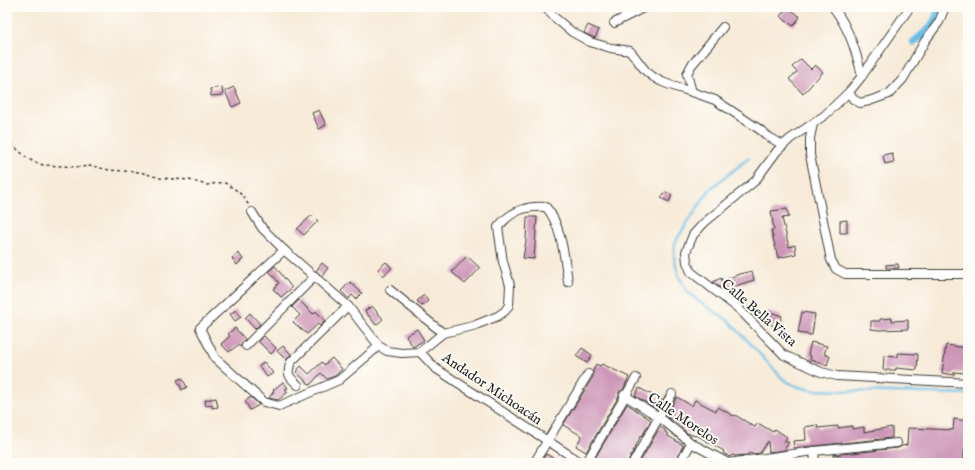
<svg xmlns="http://www.w3.org/2000/svg" width="975" height="470" font-family="'IM FELL English',serif">
	<style>
		.lines { fill: none; stroke-linecap: round; stroke-linejoin: round }
		.stream { stroke: #6abee6; stroke-width: 2.5 }
		.canal { stroke: #6abee6; stroke-width: 8 }
		.building { fill: #cd96b7 }
		.minor-casing { stroke: #3d3b38; stroke-width: 10 }
		.path { stroke: #3d3b38; stroke-width: 1.5; stroke-dasharray: 3 3; stroke-linecap: butt }
		.minor { stroke: #fff; stroke-width: 8 }
		.labels { text-anchor: middle; dominant-baseline: central; stroke-width: 4; stroke-linejoin: round; paint-order: stroke }
		.street-label { font-size: 14px; fill: #1c1c1c; stroke: #fdfcf7 }
	</style>
	<rect width="100%" height="100%" fill="#fdfcf7"/>
	<filter id="ink" filterUnits="userSpaceOnUse"><feTurbulence type="fractalNoise" baseFrequency=".025" numOctaves="2"/><feDisplacementMap in="SourceGraphic" scale="8" xChannelSelector="R" yChannelSelector="G"/><feConvolveMatrix kernelMatrix="1 2 1 2 8 2 1 2 1" color-interpolation-filters="sRGB"/></filter>
	<filter id="wash" filterUnits="userSpaceOnUse"><feTurbulence type="fractalNoise" baseFrequency=".012" numOctaves="4" result="noise"/><feDisplacementMap in="SourceGraphic" scale="16" xChannelSelector="R" yChannelSelector="G"/><feGaussianBlur stdDeviation="0.9" result="paint"/><feColorMatrix in="noise" values="0 0 0 0 0 0 0 0 0 0 0 0 0 0 0 0 0 1.4 0 .05"/><feComposite in="paint" operator="in"/></filter>
	<g filter="url(#wash)">
		<rect width="100%" height="100%" fill="#f7ebd8"/>
		<g class="lines">
			<!-- stream -->
			<path class="stream" d="M749,158l-39,31 -35,53 -1,15 5,20 8,14 11,10 31,20 55,59 12,6 15,4 157,4"/>
			<!-- canal -->
			<path class="canal" d="M914,42c14,-11 22,-17 25,-35"/>
		</g>
		<g id="blocks">
			<!-- building -->
			<g class="building">
				<path d="M788,7l12,10 -7,9 -13,-10z"/>
				<path d="M588,25l11,5 -4,8 -11,-5z"/>
				<path d="M801,59l10,10 4,-4 8,7 -20,22 -14,-15 8,-7 -5,-5z"/>
				<path d="M222,87l1,8 -12,1 -1,-7z"/>
				<path d="M234,87l7,16 -9,4 -7,-16z"/>
				<path d="M319,110l7,15 -7,4 -7,-16z"/>
				<path d="M892,153l2,9 -9,2 -2,-9z"/>
				<path d="M665,192l7,3 -3,7 -8,-4z"/>
				<path d="M787,209l2,8 -7,1 7,29 6,-2 1,9 -18,4 -7,-28h3l-3,-19z"/>
				<path d="M312,215l6,6 -14,14 -7,-6z"/>
				<path d="M527,217h10l-3,42 -11,-1 3,-17z"/>
				<path d="M847,220v13h-7v-12z"/>
				<path d="M238,253l5,6 -6,6 -5,-7z"/>
				<path d="M467,256l13,12 -15,16 -13,-12z"/>
				<path d="M386,262l6,6 -9,8 -5,-7z"/>
				<path d="M322,263l6,5 -6,8 -6,-5z"/>
				<path d="M898,264l1,4h-13v-3z"/>
				<path d="M275,266l17,22 -11,9 -8,-8 6,-6 -10,-12z"/>
				<path d="M752,271l2,9 -13,4 -14,6 -2,-4 -4,2 -8,-6 8,-4 1,3 17,-7z"/>
				<path d="M350,282l12,11 -6,6 -4,-4 -3,4 -8,-8z"/>
				<path d="M424,295l4,6 -6,5 -5,-5z"/>
				<path d="M299,300l14,14 3,-3 9,10 -5,5 -2,-2 -11,10 -14,-12 7,-7 -8,-8z"/>
				<path d="M372,306l11,13 -7,6 -11,-14z"/>
				<path d="M236,310l5,7 -6,4 -5,-7z"/>
				<path d="M767,311l15,5 -4,11 -15,-5z"/>
				<path d="M802,312l13,2 -3,21 -14,-2z"/>
				<path d="M250,313l10,11 -5,5 -10,-11z"/>
				<path d="M892,318v3l16,-1v9l-28,1 -9,-1v-8h9v-2z"/>
				<path d="M235,328l10,11 -5,8 -2,-2 -9,7 -8,-8 9,-8 -2,-2z"/>
				<path d="M417,329l7,11 -11,7 -7,-11z"/>
				<path d="M264,336l12,12 -5,6 -13,-13z"/>
				<path d="M811,342l16,4 -3,8 6,2 -3,9 -17,-5 1,-4 -3,-1z"/>
				<path d="M946,345l22,3v22l-3,-1v4l-11,-1v3l-12,-2z"/>
				<path d="M283,346l8,8 -5,6 -9,-9z"/>
				<path d="M582,348l10,7 -5,8 -11,-7z"/>
				<path d="M898,353l20,1 -1,16 -21,-2v2h-13l1,-14 14,1z"/>
				<path d="M332,358l10,11 -7,7 -8,3 -6,-6 -11,12 -14,-13 5,-6 8,8 13,-12 2,3z"/>
				<path d="M264,362l9,11 -6,4 -8,-11z"/>
				<path d="M596,364l4,2 2,-2 27,13 -6,13 -4,2v4l-33,56 -10,-6 6,-10 -19,-11 30,-48v-6z"/>
				<path d="M182,378l5,9 -5,3 -5,-10z"/>
				<path d="M283,382l5,6 -3,1 3,3 -10,8 -9,-2 5,-7 -1,-1z"/>
				<path d="M639,388l23,12 -5,9 -22,-13z"/>
				<path d="M251,397l8,8 -9,5 -5,-9z"/>
				<path d="M677,397l15,9 3,-6 21,11 2,-4 16,9 1,-1 20,12 3,-4 15,9 2,-3 12,8 -3,5h5l-5,8 -15,2 -1,-11 -8,12 -9,1 -2,-1 -2,2 -12,1 -3,-1 -2,2 -7,-4 1,-2 -28,-16 -1,1 -8,-3 -5,-5v-1l-16,-11z"/>
				<path d="M216,398l2,9 -6,1v-3l-6,1 -1,-6z"/>
				<path d="M627,404l24,16 -9,16 -1,-1 -13,27 -1,1h-35z"/>
				<path d="M954,419l14,2v28h-4v14h-130l-1,-8 65,-7 4,-2 5,-1 1,-17 45,2z"/>
				<path d="M817,425l1,3 20,-2v2l14,-2v3l12,-2v5l28,-5v11l-98,10 -1,-7 13,-1 -1,-13z"/>
				<path d="M660,427l5,3v2l3,2v2l15,9 -8,18h-34l-1,-1z"/>
				<path d="M546,454l16,9h-15l-5,-3z"/>
			</g>
		</g>
	</g>
	<g filter="url(#ink)">
		<use href="#blocks" fill-opacity="0" stroke="#3d3b38" stroke-width="1"/>
		<g class="lines">
			<!-- minor casing -->
			<g class="minor-casing">
				<g id="minor">
					<path d="M545,7l9,10 18,15 18,10 21,6 19,3c6,6 10,14 16,20 12,12 30,16 46,21"/>
					<path d="M833,7c16,21 23,44 29,69"/>
					<path d="M910,7l-48,69 -13,16 -24,23 -35,24 -13,12 -22,30 -51,42 -11,12 -7,17 1,10 4,10 48,37 45,46 37,17 16,4 131,7"/>
					<path d="M614,23l31,-16"/>
					<path d="M723,27l-32,39 -4,8 5,18 23,8 44,29 10,8 14,8"/>
					<path d="M849,92l4,7 7,4 9,-2 20,-7 14,-15 22,-38 14,-19 6,-15"/>
					<path d="M813,124l-3,14v17l21,105 5,9 9,5h123"/>
					<path d="M252,212l10,16 22,22 64,56 31,40 8,5 15,2 18,-1 15,16 147,95"/>
					<path d="M284,250l-84,78 15,30 49,44 15,4 60,-26 40,-34"/>
					<path d="M390,290l53,43"/>
					<path d="M246,346l69,-70"/>
					<path d="M420,352l23,-19 30,-7 25,-10 7,-5 4,-6 1,-20 -7,-23 -5,-35c13,-16 28,-22 48,-20 15,16 19,53 22,75"/>
					<path d="M298,385c-9,-8 -12,-11 -7,-23l57,-56"/>
					<path d="M624,395l35,22 32,26 37,20 86,-12 83,-8"/>
					<path d="M814,451l1,12"/>
					<path d="M534,463l54,-89"/>
					<path d="M586,463l50,-85"/>
					<path d="M633,463l39,-69"/>
					<path d="M680,463l11,-20"/>
				</g>
			</g>
			<!-- path -->
			<path class="path" d="M7,140l20,18 7,4 9,3 36,2 13,-1 17,4 31,2 20,6 29,2 18,5 11,-2h7l11,7 8,7 5,9"/>
			<!-- minor -->
			<use href="#minor" class="minor"/>
		</g>
	</g>
	<g class="labels">
		<!-- street labels -->
		<g class="street-label">
			<text transform="translate(759 313) rotate(41)">Calle Bella Vista</text>
			<text transform="translate(492 389) rotate(34)">Andador Michoacán</text>
			<text transform="translate(683 419) rotate(34)">Calle Morelos</text>
		</g>
	</g>
	<!-- margin -->
	<rect width="975" height="470" fill="none" stroke="#fdfcf7" stroke-width="24"/>
</svg>
